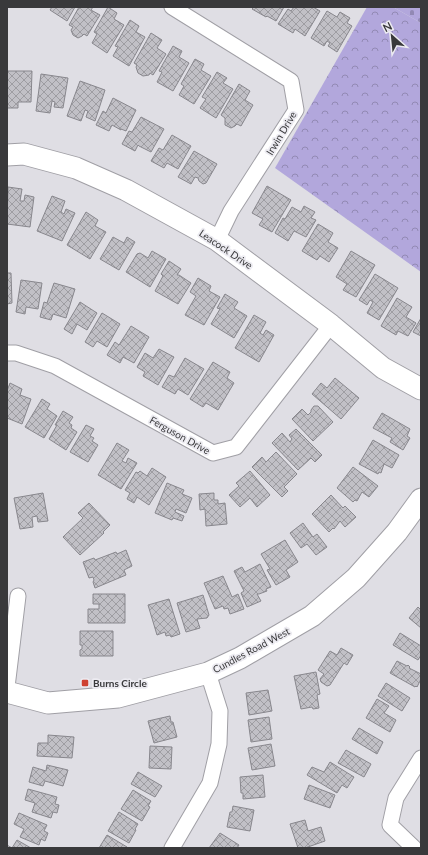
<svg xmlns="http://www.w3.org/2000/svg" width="428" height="855" font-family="Lato,sans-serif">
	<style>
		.forest { fill: url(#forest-crowns) }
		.cemetery { fill: url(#cemetery-stones) }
		.building { fill: url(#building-cross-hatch); stroke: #88878d }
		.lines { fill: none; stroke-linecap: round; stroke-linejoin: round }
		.street-casing { stroke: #a09fa5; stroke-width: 17 }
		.secondary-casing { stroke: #a09fa5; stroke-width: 23 }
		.street { stroke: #fff; stroke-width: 15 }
		.secondary { stroke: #fff; stroke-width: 21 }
		.poi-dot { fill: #cf4232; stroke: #ecebf1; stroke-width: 1.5 }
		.labels { text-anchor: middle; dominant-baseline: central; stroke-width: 3.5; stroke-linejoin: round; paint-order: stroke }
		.street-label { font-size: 10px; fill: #39393b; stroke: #ecebf1 }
		.poi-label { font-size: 10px; font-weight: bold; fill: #39393b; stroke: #ecebf1; text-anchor: start }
	</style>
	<defs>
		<pattern id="forest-crowns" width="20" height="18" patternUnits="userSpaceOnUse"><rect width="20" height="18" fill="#b2a7dc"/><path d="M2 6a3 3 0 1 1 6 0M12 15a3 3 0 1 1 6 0" fill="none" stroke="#9289b4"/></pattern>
		<pattern id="cemetery-stones" width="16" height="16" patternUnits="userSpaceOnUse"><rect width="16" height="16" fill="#b2a7dc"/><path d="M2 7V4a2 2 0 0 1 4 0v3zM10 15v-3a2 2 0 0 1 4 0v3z" fill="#9289b4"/></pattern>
		<pattern id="building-cross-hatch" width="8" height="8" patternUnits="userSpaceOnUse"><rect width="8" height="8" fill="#c1c0c6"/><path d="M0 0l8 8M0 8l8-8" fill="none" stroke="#9e9da2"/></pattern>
	</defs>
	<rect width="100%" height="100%" fill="#dfdee4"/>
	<!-- forest -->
	<path class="forest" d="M367,7h26l28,16v249l-146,-104z"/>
	<!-- cemetery -->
	<path class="cemetery" d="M393,7h28v16z"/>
	<!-- building -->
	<g class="building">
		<path d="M52,7h23l-8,14 -17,-11z"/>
		<path d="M79,7h14l-2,3 9,5 -13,21 -3,-2 -2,2 -4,2 -5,-3 -2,-5 2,-3 -4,-2z"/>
		<path d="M108,7l9,6 -3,6 10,6 -17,28 -15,-10 5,-9 -3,-2z"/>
		<path d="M254,7h30l-8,14 -9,-5 -1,1 -14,-8z"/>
		<path d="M294,7h19l7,4 -15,25 -10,-7 -2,4 -15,-9 10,-15 3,2z"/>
		<path d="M327,11l10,6 3,-5 10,6 -3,5 5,3 -15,26 -9,-6 2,-3 -3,-2 -3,5 -13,-8z"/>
		<path d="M130,20l9,6 -3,6 9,5 -16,29 -16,-10 5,-9 -3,-1z"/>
		<path d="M151,33l11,7 -5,8 9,6 -13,21 -3,-2 -1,2 -6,1 -5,-3 -2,-6 1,-2 -3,-2z"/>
		<path d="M173,46l9,5 -3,6 10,6 -16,28 -16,-9 5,-10 -3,-1z"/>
		<path d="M195,59l9,5 -3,6 10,6 -17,28 -15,-9 5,-9 -3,-2z"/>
		<path d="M7,71h25l-1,31h-13v6h-11z"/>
		<path d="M217,72l10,6 -4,5 10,6 -17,29 -16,-10 6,-9 -4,-2z"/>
		<path d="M41,74l27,4 -5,30 -9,-1 1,-5 -3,-1 -2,12 -14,-2z"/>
		<path d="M80,81l25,9 -10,31 -9,-4 2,-6 -3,-1 -4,11 -14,-5z"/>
		<path d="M239,84l11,7 -5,9 8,5 -12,21 -4,-2 -2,2 -4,2 -6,-3v-7l-4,-3z"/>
		<path d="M113,98l23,12 -10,21 -5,-2v1l-9,-5 -3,6 -13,-6 7,-14 3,2z"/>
		<path d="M141,117l23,12 -13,23 -12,-6 -1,-1 -3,6 -13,-7 7,-13 3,1z"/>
		<path d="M172,135l19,11 -13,23 -11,-6 -3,5 -13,-7 8,-13 4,2z"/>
		<path d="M194,151l23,13 -11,19 -3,1 -4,-3 -1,-3 -3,-1 -4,7 -13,-7z"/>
		<path d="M267,186l24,14 -19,32 -13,-7 4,-6 -11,-6z"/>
		<path d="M8,187l14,2 -2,12h4l1,-6 9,2 -4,30 -23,-3z"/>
		<path d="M52,196l13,5 -4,11 3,2 2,-5 9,4 -13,28 -25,-10z"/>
		<path d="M304,206l11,6 -4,6 5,2 -10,17 -12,-6 -6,10 -13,-8 8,-15 2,1 7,-12 9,5z"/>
		<path d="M86,212l12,8 -3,6 11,6 -16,27 -23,-14z"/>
		<path d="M318,224l15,9 -5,9 10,6 -9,14 -9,-6 -3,4 -15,-9z"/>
		<path d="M113,237l11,6 3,-6 8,5 -16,28 -19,-11z"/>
		<path d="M152,251l14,8 -16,28 -24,-15 11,-18 3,-1 8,5z"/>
		<path d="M351,251l24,14 -19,32 -13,-7 4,-6 -11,-7z"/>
		<path d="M169,261l12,8 -4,6h2l12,8 -13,21 -23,-13 8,-15 -2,-2z"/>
		<path d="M7,273h4l1,30 -5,1z"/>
		<path d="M375,274l23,14 -19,32 -12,-7 6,-11 -3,-2 -3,5 -8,-5z"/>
		<path d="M198,278l13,8 -2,5 11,6 -16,28 -19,-10 11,-19 -6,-4z"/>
		<path d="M21,280l21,3 -4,26 -12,-2 -1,7 -9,-2z"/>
		<path d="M54,283l21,6 -9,29 -13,-4 -2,6 -11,-3 4,-15 3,1z"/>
		<path d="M225,294l13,8 -4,6 13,8 -13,22 -23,-14 9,-15 -3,-1z"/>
		<path d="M397,298l15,9 -6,10 10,6 -8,13 -10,-5 -2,4 -15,-9z"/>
		<path d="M80,302l17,11 -10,17 -10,-6 -5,10 -8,-5z"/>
		<path d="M102,313l18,11 -13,23 -10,-6 -4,6 -8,-5z"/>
		<path d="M254,315l12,7 -6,11 3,2 3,-5 8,5 -15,27 -24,-14z"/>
		<path d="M421,318v18l-8,-4z"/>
		<path d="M131,326l18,11 -15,26 -11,-6 -3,6 -13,-8 8,-13 4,3z"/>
		<path d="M159,349l15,8 -16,28 -15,-9 2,-4 -8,-5 8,-14 8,5z"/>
		<path d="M185,358l19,11 -16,26 -10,-6 -3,5 -13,-7 7,-12 5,2z"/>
		<path d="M213,362l17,10 -3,6 7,5 -16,27 -12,-7 -3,4 -13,-8z"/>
		<path d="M335,378l24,20 -18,21 -29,-25 9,-11 6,5z"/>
		<path d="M10,383l12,6 -2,6 11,4 -9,25 -15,-6v-27z"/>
		<path d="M42,399l8,5 -3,5 10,7 -13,22 -19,-11z"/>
		<path d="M314,406h4l15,16 -20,19 -21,-22 10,-10 6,6 3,-3v-2z"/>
		<path d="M63,411l10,6 -4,6 3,2 -1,3 6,4 -11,18 -17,-11 8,-14h-2z"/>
		<path d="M382,413l28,16 -3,7 3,2 -7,12 -13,-8 2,-4 -19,-10z"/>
		<path d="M86,425l8,4 -4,7 4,2 -2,3 6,4 -10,17 -18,-10z"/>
		<path d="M296,429l26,26 -7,7 -4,-4 -13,12 -26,-27 10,-10 8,9 2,-3 -3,-4z"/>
		<path d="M373,440l26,15 -7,13 -8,-4 -3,9 -2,-1 -1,2 -19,-10z"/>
		<path d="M117,443l12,7 -7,11 4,2 2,-5 9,5 -16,26 -23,-14z"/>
		<path d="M276,452l21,22 -13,13 4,4 -6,6 -30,-30 10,-10 4,5z"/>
		<path d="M353,467l25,19 -9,11 -7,-5 -5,9 -2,-1 -2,2 -16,-14z"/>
		<path d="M152,468l14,9 -17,28 -12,-8 -3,6 -7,-4 3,-6 -5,-3 11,-18 2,1 2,-2 7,5z"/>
		<path d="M250,471l20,24 -13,12 -7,-9 -10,9 -11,-12 10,-9 -3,-3z"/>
		<path d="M167,483l17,7 -2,4 10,4 -6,15 -10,-4 -1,3 9,4 -2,5 -9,-3 -1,2 -17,-7z"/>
		<path d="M43,493l5,28 -10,1 -1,-6 -5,1 1,10 -13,2 -6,-31z"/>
		<path d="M214,493v7h4v4l7,-1 2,21 -21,2 -1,-17 -5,1 -1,-16z"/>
		<path d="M331,495l12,13 2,-2 11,11 -11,10 -5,-6 -6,8 -1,-1 -4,4 -17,-18z"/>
		<path d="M89,503l21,22 -7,7 1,1 -24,22 -17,-18 20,-19 -5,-5z"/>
		<path d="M303,523l10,14 4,-3 10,13 -11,8 -9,-11 -6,4 -11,-15z"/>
		<path d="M285,540l13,22 -12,8 4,7 -14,8 -9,-15 3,-1 -9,-15z"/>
		<path d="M126,550l6,16 -8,4 2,5 -31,13 -2,-6 1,-2 -1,-3 -4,1 -6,-16 11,-4 1,2 21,-8 1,2z"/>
		<path d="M260,564l11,23 -5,2 1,2 -8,3h-2l4,7 -14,6 -6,-14 3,-2 -10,-20 8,-4 3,5z"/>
		<path d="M223,576l9,21 6,-3 6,15 -14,5 -2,-6 -4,1 -1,-3 -8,3 -11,-26z"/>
		<path d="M93,594h32v29h-37v-14h11v-5h-6z"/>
		<path d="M203,595l6,20 -2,3 -10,1 3,9 -14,4 -9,-29z"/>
		<path d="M169,599l11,35 -9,3 -1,-2 -4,1 -1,-4 -8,3 -9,-30z"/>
		<path d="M418,607l3,3v18l-12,-10z"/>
		<path d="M80,631h33v25h-33v-6l2,-1v-4h-2z"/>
		<path d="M400,633l21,13v9l-3,5 -25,-15z"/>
		<path d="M341,648l12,7 -6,10 -3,-2 -14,22 -3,1 -6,-4 -1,-3 4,-5 -6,-4 12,-19 7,4z"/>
		<path d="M397,661l10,5 1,-1 2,2 -1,1 12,6v5l-4,8 -1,-1 -1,1 -25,-14z"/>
		<path d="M316,672l4,22 -3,1 2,13 -6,1 -1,-2 -11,2 -7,-33z"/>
		<path d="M386,683l24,15 -8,13 -24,-15z"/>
		<path d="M268,690l4,21 -23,4 -3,-22z"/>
		<path d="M377,699l12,7 -5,7 12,7 -6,12 -24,-14z"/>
		<path d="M170,716l1,6h2l4,15 -23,6 -6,-22z"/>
		<path d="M269,717l3,22 -21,3 -3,-22z"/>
		<path d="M359,728l24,14 -6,12 -25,-15z"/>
		<path d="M48,735l26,2 -2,21 -35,-2 1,-13h10z"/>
		<path d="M271,744l4,22 -23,4 -4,-22z"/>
		<path d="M150,746l22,1 -1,22 -22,-1z"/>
		<path d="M346,750l25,14 -7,13 -26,-14z"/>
		<path d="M330,762l24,15 -7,11 -5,-3 -5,8 -30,-18 5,-8 12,5z"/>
		<path d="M47,765l21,5 -5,16 -18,-5 -2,5 -14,-4 4,-15 13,4z"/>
		<path d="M138,772l24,14 -7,11 -24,-13z"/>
		<path d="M263,775l2,22 -22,2v-6h-2l-1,-16z"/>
		<path d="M309,785l26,10 -5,13 -26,-9z"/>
		<path d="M28,789l29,8 -2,7 4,1 -2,8 -4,-1 -2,6 -19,-6 3,-9 -10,-3z"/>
		<path d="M133,790l18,11 -3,5 2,1 -8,14 -21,-12z"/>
		<path d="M233,806l21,4 -4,21 -23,-4 3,-15h2z"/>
		<path d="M119,812l19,12 -3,5 1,1 -7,13 -21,-12z"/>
		<path d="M19,813l28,12 -3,6 4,2 -3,8 -4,-2 -2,6 -19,-8 4,-8 -10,-5z"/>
		<path d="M305,820l3,11 13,-4 4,14 -20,7h-7l-8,-24z"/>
		<path d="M220,833l19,12 -2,3h-28z"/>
		<path d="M107,835l20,12v1h-28z"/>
		<path d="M17,840l14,8h-24v-3l5,3z"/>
	</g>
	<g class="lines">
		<!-- street casing -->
		<g class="street-casing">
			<g id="street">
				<path d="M172,7l119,74 5,29 -65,101 -14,29"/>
				<path d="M7,353h9l39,13 158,87 23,-6 95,-122"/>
				<path d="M7,687l11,-91"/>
				<path d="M172,848l38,-65 9,-39 1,-33 -12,-38"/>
				<path d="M414,848l-24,-23 6,-27 25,-40"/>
			</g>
		</g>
		<!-- secondary casing -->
		<g class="secondary-casing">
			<g id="secondary">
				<path d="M7,155l17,-1 52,14 50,22 91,50 114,85 52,43 38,21"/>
				<path d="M7,692l41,11 70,-6 90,-24 32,-15 72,-42 44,-38 41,-46 24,-33"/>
			</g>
		</g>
		<!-- street -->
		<use href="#street" class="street"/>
		<!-- secondary -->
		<use href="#secondary" class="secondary"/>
	</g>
	<!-- markers -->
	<rect class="poi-dot" x="81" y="679" width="8" height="8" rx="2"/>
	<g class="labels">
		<!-- street labels -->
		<g class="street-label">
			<text transform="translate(281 133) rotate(-59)">Irwin Drive</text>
			<text transform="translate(226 249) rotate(34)">Leacock Drive</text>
			<text transform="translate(180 435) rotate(29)">Ferguson Drive</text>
			<text transform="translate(251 650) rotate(-28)">Cundles Road West</text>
		</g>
		<!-- poi labels -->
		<g class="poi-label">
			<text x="93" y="683">Burns Circle</text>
		</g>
	</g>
	<!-- border -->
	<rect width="428" height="855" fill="none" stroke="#39393b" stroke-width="16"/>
	<!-- north arrow -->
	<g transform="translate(392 36) rotate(333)" stroke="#ecebf1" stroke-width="3" paint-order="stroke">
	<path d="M0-3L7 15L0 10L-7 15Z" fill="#39393b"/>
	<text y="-6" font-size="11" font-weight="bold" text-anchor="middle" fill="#39393b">N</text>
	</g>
</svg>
